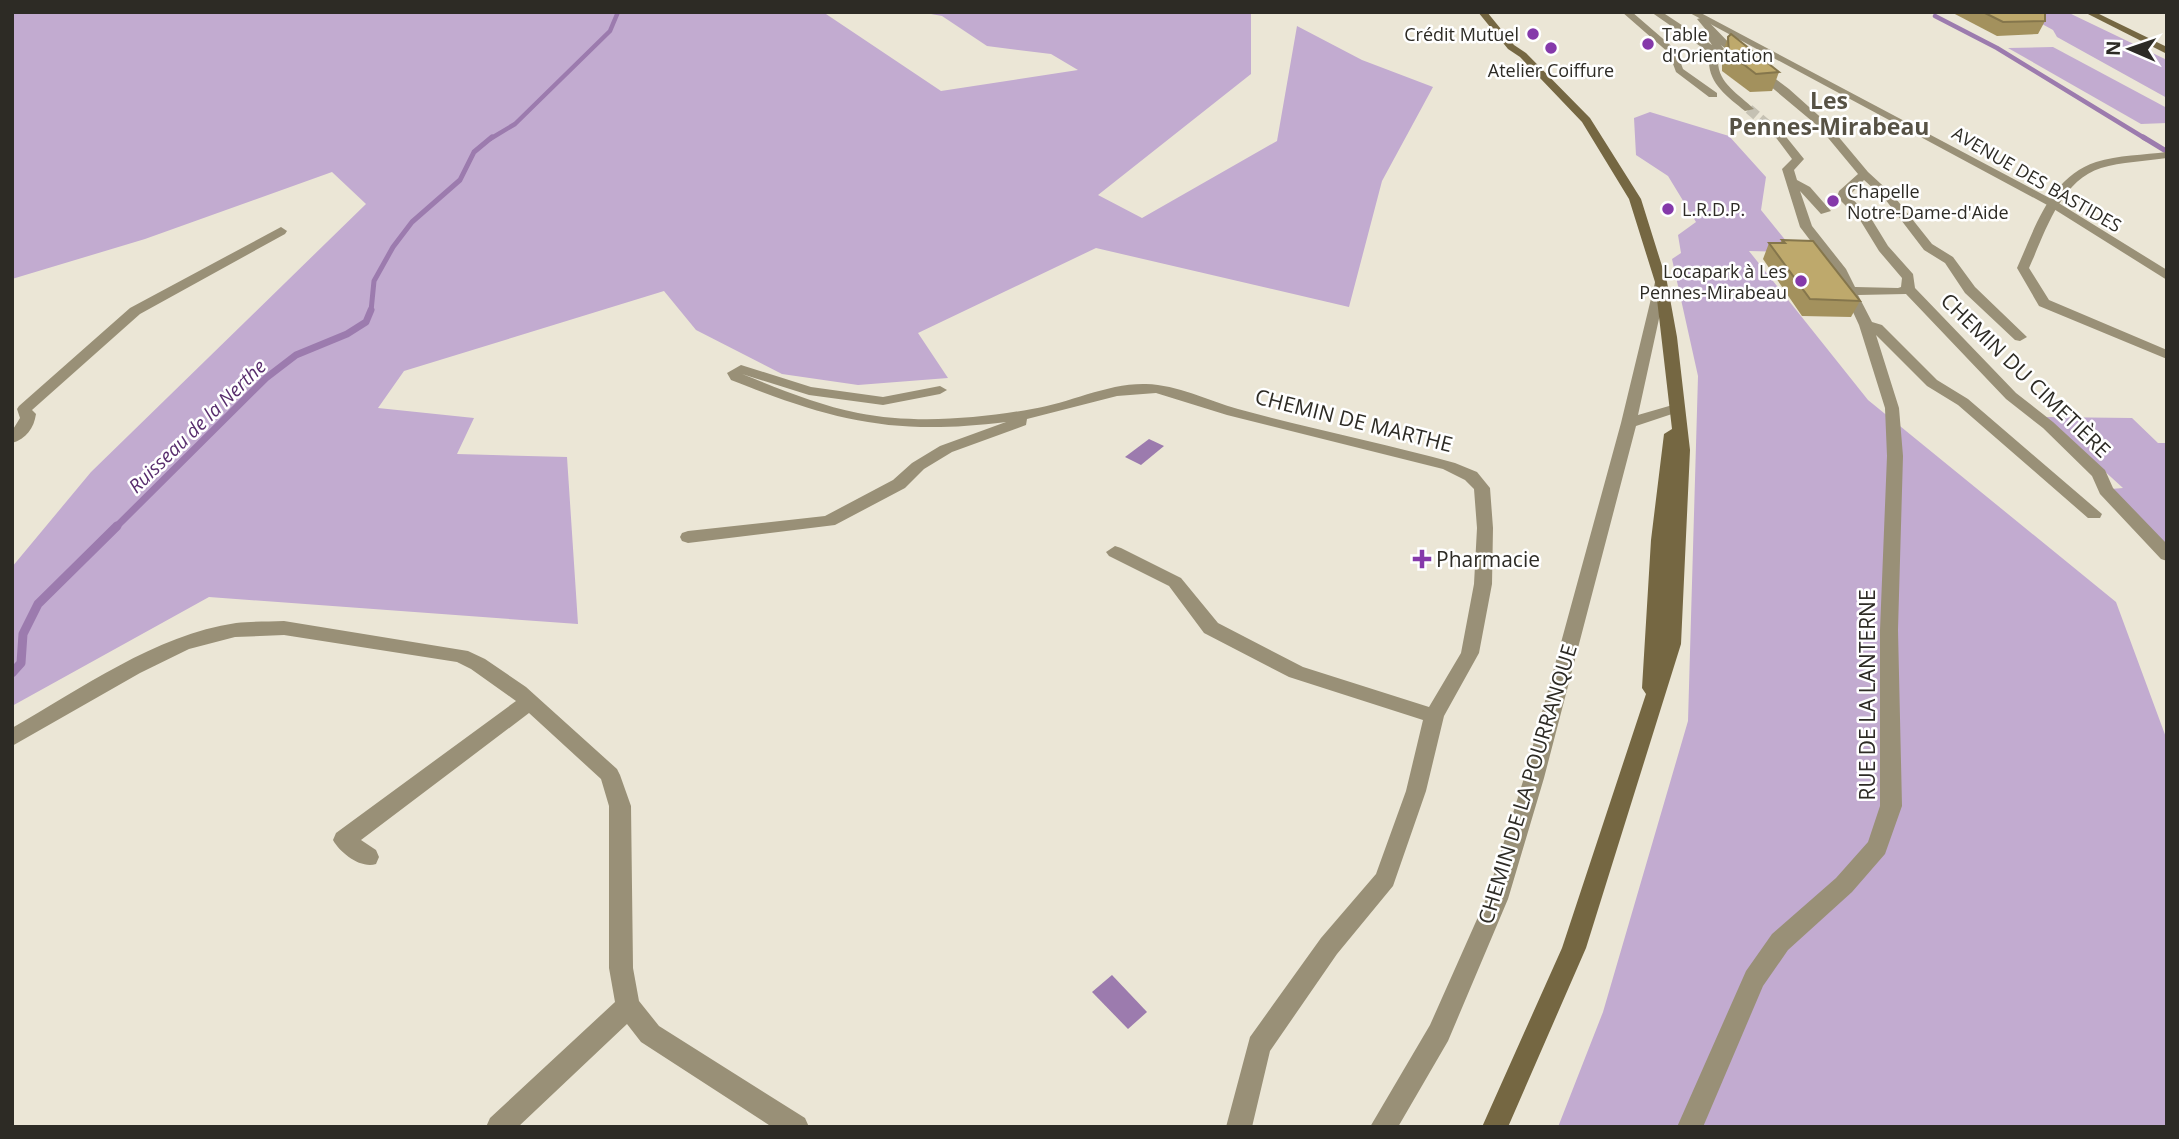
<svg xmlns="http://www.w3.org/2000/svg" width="2179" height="1139" font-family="'Open Sans',sans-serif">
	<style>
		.green { fill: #c2abd0 }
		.water { fill: #9c7bae }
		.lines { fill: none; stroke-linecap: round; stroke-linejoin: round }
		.stream-far3 { stroke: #9c7bae; stroke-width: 4.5 }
		.stream-far2 { stroke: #9c7bae; stroke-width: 5 }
		.stream-far1 { stroke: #9c7bae; stroke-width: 7 }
		.stream { stroke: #9c7bae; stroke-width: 9 }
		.minor-tunnel { stroke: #c5c1b3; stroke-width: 10; stroke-dasharray: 10 4.5; stroke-linecap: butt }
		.minor { fill: #999077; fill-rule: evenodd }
		.tertiary { fill: #999077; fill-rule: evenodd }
		.secondary { fill: #756742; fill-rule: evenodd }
		.wall { fill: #a3915d }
		.building { fill: #bea96c; stroke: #85764c; stroke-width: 2 }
		.poi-dot { fill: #8539aa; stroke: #fff; stroke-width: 2.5 }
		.labels { text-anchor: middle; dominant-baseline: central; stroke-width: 5; stroke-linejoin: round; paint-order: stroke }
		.far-poi-label { font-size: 18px; fill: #2d2b25; stroke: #fff; text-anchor: start }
		.far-street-label { font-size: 18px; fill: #2d2b25; stroke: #fff }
		.far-water-label { font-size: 19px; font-style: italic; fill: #582d6d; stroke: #fff }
		.street-label { font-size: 21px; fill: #2d2b25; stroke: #fff }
		.poi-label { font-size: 21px; fill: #2d2b25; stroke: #fff; text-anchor: start }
		.far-district-label { font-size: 23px; font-weight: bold; fill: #575245; stroke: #fff }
	</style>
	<rect width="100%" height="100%" fill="#ebe6d6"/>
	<!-- green -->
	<g class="green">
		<path d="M12,12h822l-8,2 115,77 137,-21 -27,-16 -64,-8 -45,-30 -22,-4h331v62l-153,121 44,23 135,-77 20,-115 65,34 71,27 -51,94 -33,126 -253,-59 -178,85 30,45 -90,7 -76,-11 -86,-44 -32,-39 -260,80 -26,37 96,10 -17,36 110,3 11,167 -369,-27 -197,109v-139l79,-95 275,-268 -34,-32 -187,67 -133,40z"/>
		<path d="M2020,12h47l100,48v38l-110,-61 -4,-7z"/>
		<path d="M2053,47l114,61v15l-26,1 -133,-76z"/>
		<path d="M1650,112l79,24 37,41 -5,33 34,42 -46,-1 119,149 248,202 51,138v387h-609l45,-115 85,-291 10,-345 -26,-117 9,-6 -3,-18 18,-13 -28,-46 -32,-21 -2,-37z"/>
		<path d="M2045,417l87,1 26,25h7l2,104 -56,-58 12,-1z"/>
	</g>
	<!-- water -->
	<g class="water">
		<path d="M1149,439l15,7 -23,19 -16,-8z"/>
		<path d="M1112,975l35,37 -19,17 -36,-37z"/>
	</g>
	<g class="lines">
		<!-- stream-far3 -->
		<g class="stream-far3">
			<path d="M1935,16l62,32 149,91"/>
			<path d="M490,139l25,-15 95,-93 8,-19"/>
		</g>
		<!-- stream-far2 -->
		<g class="stream-far2">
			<path d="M2143,137l23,14"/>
			<path d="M371,311l3,-30 19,-34 19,-25 48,-42 14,-28 18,-15"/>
		</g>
		<!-- stream-far1 -->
		<path class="stream-far1" d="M115,528l151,-150 30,-23 51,-21 19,-12 5,-12"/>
		<!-- stream -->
		<path class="stream" d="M12,673l9,-10 2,-29 15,-30 79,-78"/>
		<!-- minor-tunnel -->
		<path class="minor-tunnel" d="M1749,109l30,26"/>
		<!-- minor -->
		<g class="minor">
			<path d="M1622,12h10l44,38 7,19 34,24v4h-8l-33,-25 -7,-19z"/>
			<path d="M1651,12h11l50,33 -8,-12 3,-2 -10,-12 7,-2 30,31 55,41 38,34 41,49 25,23 39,49 21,13 22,30 52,50 -7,4 -5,-1 -50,-47 -20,-30 -21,-13 -39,-51 -21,-19 -15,16 20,19 19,31 25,28 2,14 101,105 37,29 52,48 8,18 54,56v17l-6,-2 -61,-65 -8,-18 -49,-48 -37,-29 -100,-105 -48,1 14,27 10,3 55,55 31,19 134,115 -2,4h-12l-130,-113 -31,-19 -51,-51 23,73 4,48 -5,174 4,176 -17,48 -33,38 -64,58 -25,36 -60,141h-26l69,-156 26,-37 64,-56 32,-36 12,-36v-176l7,-174 -2,-48 -26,-83 -24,-52 -35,-46 -18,-58 10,-10 -18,-24 1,-2h8l21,26 -10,11 3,10 13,7 21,24 -10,3 -21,-23 12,35 34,43 9,18 43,1 3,-1 1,-9 -23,-27 -19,-31 -23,-23 2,-6 19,-17 -39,-47 -98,-82 3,4 -5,4c-6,28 18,39 35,56l-9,2c-19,-15 -41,-31 -35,-58z"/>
			<path d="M2167,152v6c-21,3 -46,4 -66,10 -41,13 -56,65 -72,100l20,32 118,50v9l-128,-53 -22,-38c18,-40 33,-91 79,-106 22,-7 48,-7 71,-10z"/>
			<path d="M281,227l6,4 -2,3 -145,80 -108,96 4,4c-2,14 -10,25 -24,29v-12l8,-13 -3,-9 2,-3 111,-98z"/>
			<path d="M741,365l70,22 72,10 57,-11 7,4 -7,4 -57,11 -74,-10 -67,-21c38,15 76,31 116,39 56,11 118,6 174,-4 38,-6 75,-26 114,-25 32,1 61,16 92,25 72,20 145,34 217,54l22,9 13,16 3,40 -1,56 -13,69 -35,63 -18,75 -33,95 -56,68 -67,97 -18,76h-26l24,-90 71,-99 55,-64 30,-83 17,-71 -134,-43 -85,-44 -35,-47 -60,-30 -3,-4 9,-6 6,2 60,30 37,45 85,44 126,40 32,-54 13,-69 3,-56 -3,-39 -9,-9 -22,-11 -216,-54 -71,-22 -39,3 -90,23 -1,6 -74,27 -28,17 -19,19 -70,37 -147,18 -6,-2 -2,-4 2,-4 6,-2 137,-15 68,-36 19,-17 28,-17 66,-24c-112,14 -172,-1 -275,-42l-4,-7z"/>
			<path d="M284,621l184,30 17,8 41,28 91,82 3,6 11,31 2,162 6,33 20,25 146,92 4,9h-37l-131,-85 -14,-18 -109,103h-32l4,-9 125,-116 -6,-34v-162l-8,-27 -72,-66 -168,127 15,10 3,7 -3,7c-15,5 -36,-11 -43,-24l3,-7 180,-132 -45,-32 -14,-7 -173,-27 -49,2 -46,12 -49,24 -128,73v-18c69,-39 143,-93 224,-105 15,-2 32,-1 48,-2z"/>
		</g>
		<!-- tertiary -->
		<g class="tertiary">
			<path d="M1688,12h11l358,190 110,68v10l-118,-74z"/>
			<path d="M1661,278l6,4 -29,133 38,-11 7,4 -2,3 -45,15 -92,352 -36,121 -60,142 -50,86h-28l60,-102 56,-126 38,-121 97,-355 34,-141z"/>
		</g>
		<!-- secondary -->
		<g class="secondary">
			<path d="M1478,12h9l27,33 12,8 64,65 51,81 26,83 10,55 13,113 -9,194 -95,304 -78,179h-26l80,-179 84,-254 -4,-6 9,-148 13,-106 8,-5 -17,-147 -26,-83 -47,-77 -62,-65 -12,-8z"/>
			<path d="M2084,12h11l72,35v7z"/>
		</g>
	</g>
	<!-- wall -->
	<g class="wall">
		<path d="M1859,12h39l-37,2z"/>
		<path d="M1953,12h92v9l-7,13 -41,2 -44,-23z"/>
		<path d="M1728,37l51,35 -7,19 -22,1 -28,-21v-17z"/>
		<path d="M1782,240l78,61 -9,16 -49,-1 -39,-57 6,-16h11z"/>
	</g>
	<!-- building -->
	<g class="building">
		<path d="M1983,12h62v9l-42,1z"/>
		<path d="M1731,34l48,38 -23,2 -27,-21 -1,-16z"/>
		<path d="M1782,240l31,1 47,60 -50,-2 -41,-56h16z"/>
	</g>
	<!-- markers -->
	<g class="poi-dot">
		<circle cx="1533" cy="34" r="7"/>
		<circle cx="1648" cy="44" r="7"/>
		<circle cx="1551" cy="48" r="7"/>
		<circle cx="1833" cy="201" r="7"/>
		<circle cx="1668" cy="209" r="7"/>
		<circle cx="1801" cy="281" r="7"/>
		<path d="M1418.5 548.5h7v7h7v7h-7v7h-7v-7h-7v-7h7z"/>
	</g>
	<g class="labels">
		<!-- far-poi labels -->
		<g class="far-poi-label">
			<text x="1519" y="34" text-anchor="end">Crédit Mutuel</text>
			<text x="1662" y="34">Table<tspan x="1662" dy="21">d'Orientation</tspan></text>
			<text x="1551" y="70" text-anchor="middle">Atelier Coiffure</text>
			<text x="1847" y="191">Chapelle<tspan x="1847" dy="21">Notre-Dame-d'Aide</tspan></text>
			<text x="1682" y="209">L.R.D.P.</text>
			<text x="1787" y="271" text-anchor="end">Locapark à Les<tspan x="1787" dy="21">Pennes-Mirabeau</tspan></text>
		</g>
		<!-- far-street labels -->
		<g class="far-street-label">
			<text transform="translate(2037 179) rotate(30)">AVENUE DES BASTIDES</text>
		</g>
		<!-- far-water labels -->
		<g class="far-water-label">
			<text transform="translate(197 426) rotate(-44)">Ruisseau de la Nerthe</text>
		</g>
		<!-- street labels -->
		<g class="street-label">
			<text transform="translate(2026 375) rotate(44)">CHEMIN DU CIMETIÈRE</text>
			<text transform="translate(1354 420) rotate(14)">CHEMIN DE MARTHE</text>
			<text transform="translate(1867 695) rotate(-90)">RUE DE LA LANTERNE</text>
			<text transform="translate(1527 784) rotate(-73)">CHEMIN DE LA POURRANQUE</text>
		</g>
		<!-- poi labels -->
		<g class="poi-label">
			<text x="1436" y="559">Pharmacie</text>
		</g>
		<!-- far-district labels -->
		<g class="far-district-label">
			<text x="1829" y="100">Les<tspan x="1829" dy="26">Pennes-Mirabeau</tspan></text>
		</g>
	</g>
	<!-- border -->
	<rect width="2179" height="1139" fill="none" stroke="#2d2b25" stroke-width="28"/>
	<!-- north arrow -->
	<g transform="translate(2130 49) rotate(272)" stroke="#ffffff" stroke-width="5" paint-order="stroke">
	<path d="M0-5L12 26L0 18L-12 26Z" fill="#2d2b25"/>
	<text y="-10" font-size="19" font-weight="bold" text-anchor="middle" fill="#2d2b25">N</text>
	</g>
</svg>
